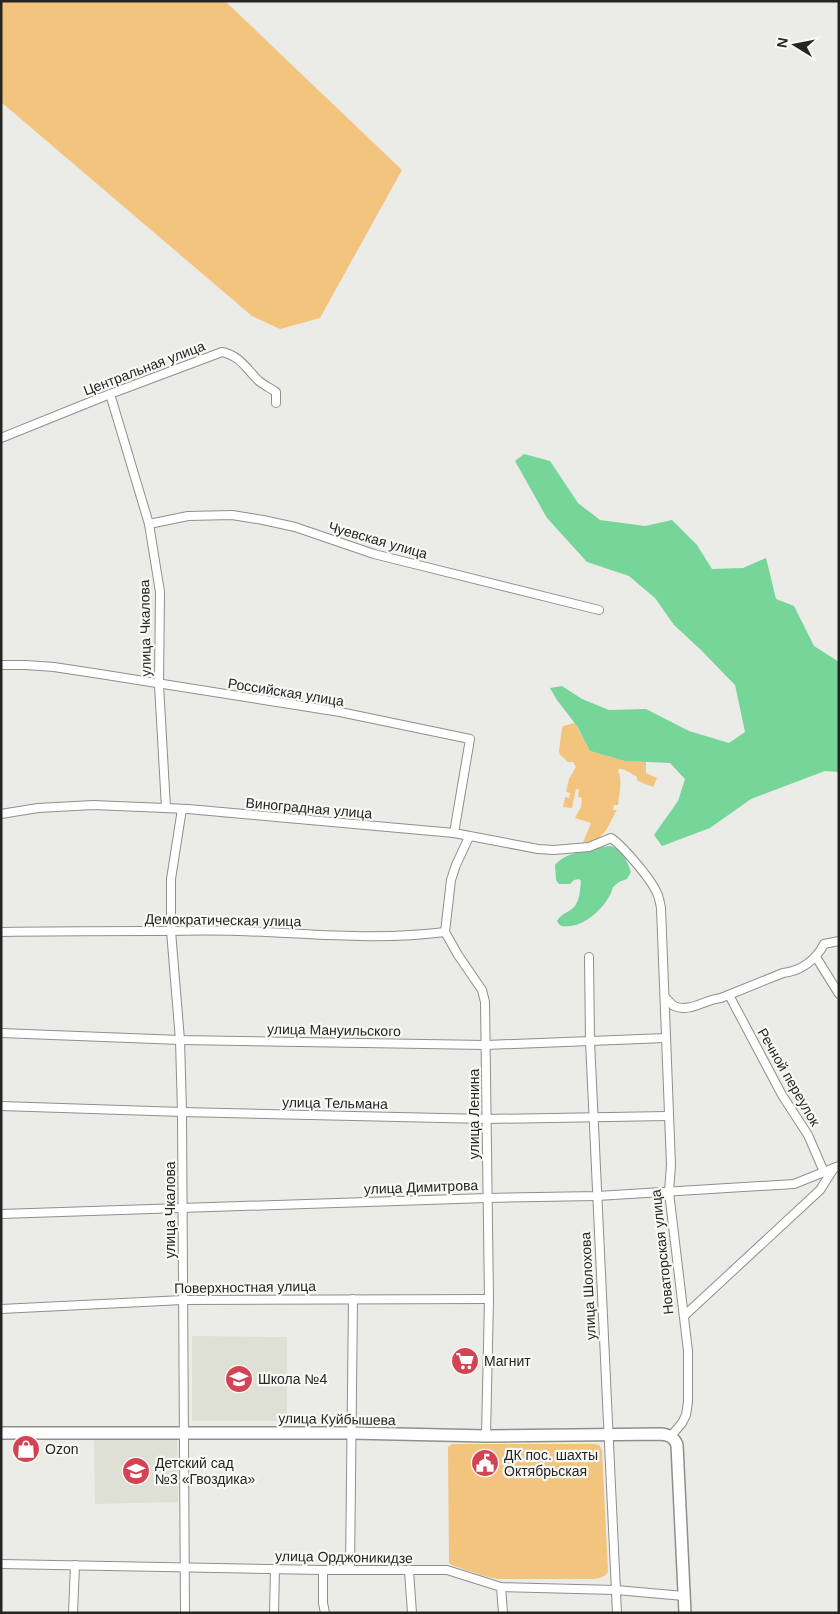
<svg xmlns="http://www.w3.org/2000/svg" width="840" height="1614" font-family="Helvetica,sans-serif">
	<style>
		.built { fill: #dee0d5 }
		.green { fill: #f3c47e }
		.water { fill: #76d598 }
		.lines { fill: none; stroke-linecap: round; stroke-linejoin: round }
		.street-casing { stroke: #8f908c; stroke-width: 10 }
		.secondary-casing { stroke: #8f908c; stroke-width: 14 }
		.street { stroke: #fff; stroke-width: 8 }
		.secondary { stroke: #fff; stroke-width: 11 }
		.labels { text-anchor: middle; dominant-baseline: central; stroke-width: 4.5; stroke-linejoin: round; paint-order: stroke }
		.street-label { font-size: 14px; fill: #252524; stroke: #f8f9f5 }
		.poi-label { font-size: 14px; fill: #252524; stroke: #f8f9f5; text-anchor: start }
	</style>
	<rect width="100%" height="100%" fill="#ebebe8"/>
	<!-- built -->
	<g class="built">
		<path d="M192,1336l95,1v84h-95z"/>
		<path d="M177,1439l1,63 -83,2 -1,-64z"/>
	</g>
	<!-- green -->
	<g class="green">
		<path d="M1,1h224l177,169 -82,148 -40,11 -28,-13 -251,-214z"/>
		<path d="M575,723l15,28 35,10 21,1v11l11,5 -4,9 -15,-6 -2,-5c-5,-2 -11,-8 -17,-7l-1,2c5,9 1,24 0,34h-4l-1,5h4c-12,20 -10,28 -35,35l9,-22 -16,-5 6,-11 1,-9 -4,-1 1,-7 -3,-1 -4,19 -9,-1 2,-10 4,1 1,-5 -4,-1 3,-13 7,-12 -3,-5h-5l-4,-4 -4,-3 -1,-4 3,-23 1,-2z"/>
		<path d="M452,1444h142l5,1 3,5 6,122c-4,6 -10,7 -17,7h-93l-14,-3 -33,-11 -2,-2 -1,-116z"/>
	</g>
	<!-- water -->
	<g class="water">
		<path d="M524,454l26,7 28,42 22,17 45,6 27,-6 25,25 15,24 31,-1 23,-10 10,41 18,7 20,40 25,16v110l-14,-1 -74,28 -41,29 -48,18 -8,-11 24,-34 7,-22 -15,-16 -45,-2 -35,-10 -13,-25 -20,-26 -7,-12 12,-2 20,13 27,11 37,-1 43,22 40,12 16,-11 -10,-47 -34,-35 -27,-25 -19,-27 -26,-22 -42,-14 -40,-44 -32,-57z"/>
		<path d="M609,846c13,1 18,15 22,26l-4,7 -8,3 -6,5c-4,17 -26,38 -43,39 -7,1 -10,1 -13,-5 4,-7 10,-8 16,-13 7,-7 7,-18 8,-27l-2,-2 -5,1 -4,4h-11l-3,-4 -1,-15c12,-14 37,-16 54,-19z"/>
	</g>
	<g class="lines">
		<!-- street casing -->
		<g class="street-casing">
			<g id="street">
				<path d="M110,394l39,130 11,68 -1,93 7,123"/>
				<path d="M1,438l109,-44 112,-42c19,4 25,18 37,29 5,4 11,7 17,11v11"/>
				<path d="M149,524l39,-8 44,-1 31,5 32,7 79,27 225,56"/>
				<path d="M1,665h25l28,2 46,7 240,38 130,27 -16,94"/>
				<path d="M182,809l-11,70v52l9,109 2,72 3,501"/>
				<path d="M1,814l37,-6 55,-3 95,4 266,24 84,16 16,1 35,-3 22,-9c12,8 40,41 46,55 2,4 3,10 4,15l10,257 -2,27 19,159v51l-2,13 -4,8 -11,13"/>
				<path d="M469,837l-13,28 -5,15 -6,52 13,23 24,35 3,12 4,297 -3,137"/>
				<path d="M1,932c51,-1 101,-1 152,-1 28,0 56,-1 84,0 69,2 139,10 208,1"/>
				<path d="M589,957l1,84 27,572"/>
				<path d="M816,957l23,37"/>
				<path d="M729,995l53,100 26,40 16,37"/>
				<path d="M665,997c3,3 6,7 9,9 16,7 32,-7 47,-8l62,-25c18,-2 33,-13 41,-29l15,-3"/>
				<path d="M1,1033l179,7 306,5 180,-7"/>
				<path d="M1,1106l181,6 304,7 182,-3"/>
				<path d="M1,1214l486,-16 110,-2 197,-12 45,-18"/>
				<path d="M1,1309l182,-9 306,-1"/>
				<path d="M684,1316l136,-126 14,-22"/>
				<path d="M1,1564l322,6h124l54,17 115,3 68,6"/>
				<path d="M323,1570v33l2,10"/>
				<path d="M350,1570l3,-271"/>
				<path d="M409,1571l3,42"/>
				<path d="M501,1587l2,26"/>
				<path d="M73,1613l2,-48"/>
				<path d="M274,1613l1,-44"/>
			</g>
		</g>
		<!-- secondary casing -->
		<g class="secondary-casing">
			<path id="secondary" d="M1,1433h351l134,3 175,-2c8,1 13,3 16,11l8,168"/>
		</g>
		<!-- street -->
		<use href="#street" class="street"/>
		<!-- secondary -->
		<use href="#secondary" class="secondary"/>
	</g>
	<!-- icons -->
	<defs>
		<g id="supermarket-disc" transform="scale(1.4375)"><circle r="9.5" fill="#d34353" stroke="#f8f9f5"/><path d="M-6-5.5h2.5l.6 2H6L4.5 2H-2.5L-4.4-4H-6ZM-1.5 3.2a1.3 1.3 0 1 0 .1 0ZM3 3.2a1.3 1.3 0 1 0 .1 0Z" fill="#fff"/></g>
		<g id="school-disc" transform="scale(1.4375)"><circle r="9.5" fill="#d34353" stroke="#f8f9f5"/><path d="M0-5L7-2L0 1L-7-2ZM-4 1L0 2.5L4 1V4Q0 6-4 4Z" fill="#fff"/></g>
		<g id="shop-disc" transform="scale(1.4375)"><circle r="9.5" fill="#d34353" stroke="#f8f9f5"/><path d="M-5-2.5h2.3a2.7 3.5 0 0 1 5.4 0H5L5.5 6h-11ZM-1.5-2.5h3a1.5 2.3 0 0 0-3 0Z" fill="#fff"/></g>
		<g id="civic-disc" transform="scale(1.4375)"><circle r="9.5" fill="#d34353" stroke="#f8f9f5"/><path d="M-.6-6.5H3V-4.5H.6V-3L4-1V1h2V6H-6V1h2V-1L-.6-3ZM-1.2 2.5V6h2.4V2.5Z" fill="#fff"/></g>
	</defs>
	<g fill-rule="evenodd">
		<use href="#supermarket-disc" x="465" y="1361"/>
		<use href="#school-disc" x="239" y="1379"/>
		<use href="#shop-disc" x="26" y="1449"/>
		<use href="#civic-disc" x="485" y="1463"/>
		<use href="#school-disc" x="136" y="1471"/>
	</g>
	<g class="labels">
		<!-- street labels -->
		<g class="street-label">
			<text transform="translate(144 368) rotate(-21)">Центральная улица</text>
			<text transform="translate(378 540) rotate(16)">Чуевская улица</text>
			<text transform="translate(145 628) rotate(-91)">улица Чкалова</text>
			<text transform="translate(286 692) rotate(9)">Российская улица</text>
			<text transform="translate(309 808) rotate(5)">Виноградная улица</text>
			<text transform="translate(223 920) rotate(1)">Демократическая улица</text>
			<text transform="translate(334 1030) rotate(1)">улица Мануильского</text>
			<text transform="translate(789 1077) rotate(60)">Речной переулок</text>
			<text transform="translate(335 1103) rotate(1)">улица Тельмана</text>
			<text transform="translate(474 1114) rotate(-90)">улица Ленина</text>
			<text transform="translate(421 1187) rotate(-2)">улица Димитрова</text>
			<text transform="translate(170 1210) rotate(-90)">улица Чкалова</text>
			<text transform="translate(662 1252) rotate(-96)">Новаторская улица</text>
			<text transform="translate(588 1286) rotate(-93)">улица Шолохова</text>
			<text transform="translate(245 1287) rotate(-1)">Поверхностная улица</text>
			<text transform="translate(337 1419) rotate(1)">улица Куйбышева</text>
			<text transform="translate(344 1557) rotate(1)">улица Орджоникидзе</text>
		</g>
		<!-- poi labels -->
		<g class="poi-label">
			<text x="484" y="1361">Магнит</text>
			<text x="258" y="1379">Школа №4</text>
			<text x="45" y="1449">Ozon</text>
			<text x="504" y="1455">ДК пос. шахты<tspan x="504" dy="16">Октябрьская</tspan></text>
			<text x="155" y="1463">Детский сад<tspan x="155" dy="16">№3 «Гвоздика»</tspan></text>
		</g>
	</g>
	<!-- border -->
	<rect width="840" height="1614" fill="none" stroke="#252524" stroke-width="5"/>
	<!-- north arrow -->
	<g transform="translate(795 45) rotate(280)" stroke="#f8f9f5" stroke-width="4" paint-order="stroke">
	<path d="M0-4L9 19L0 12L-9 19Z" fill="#252524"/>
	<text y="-8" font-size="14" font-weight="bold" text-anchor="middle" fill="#252524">N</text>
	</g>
</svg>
